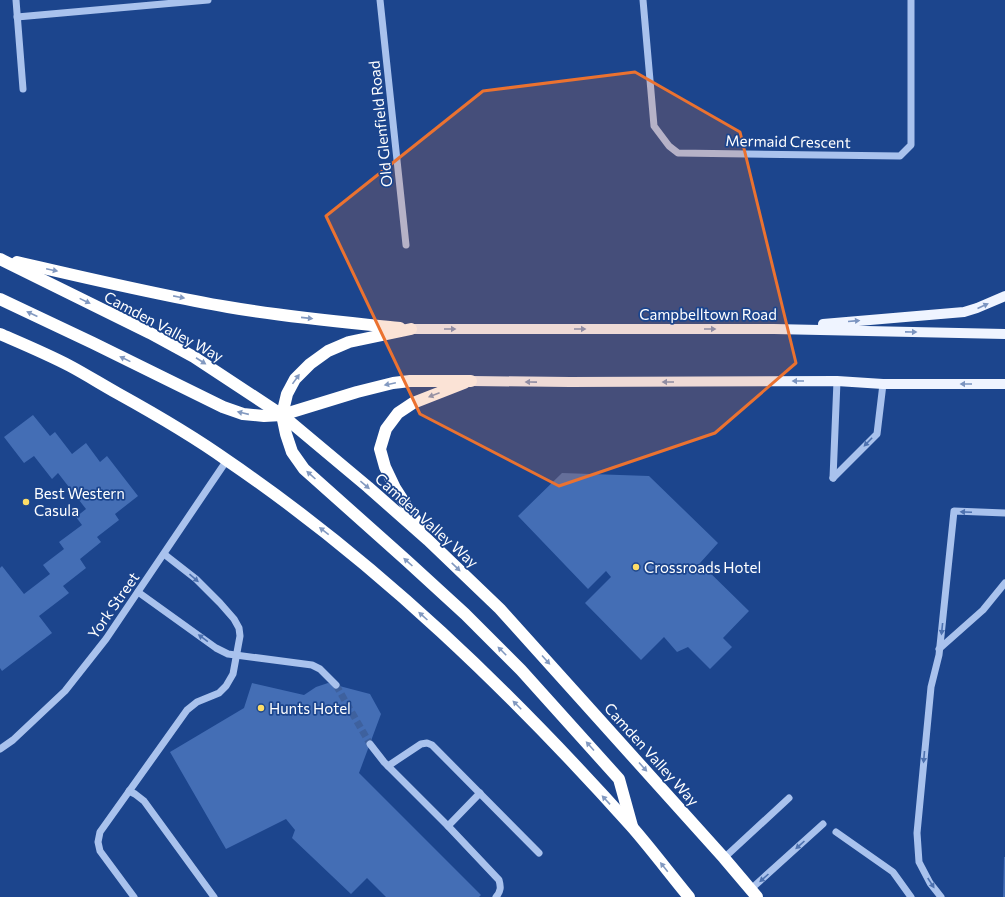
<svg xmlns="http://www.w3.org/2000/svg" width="1005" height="897" font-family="Commissioner,sans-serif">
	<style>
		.building { fill: #446eb5 }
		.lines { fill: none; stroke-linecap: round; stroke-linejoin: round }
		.minor-tunnel { stroke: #3e619e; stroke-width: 7; stroke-dasharray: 7 3.5; stroke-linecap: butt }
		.minor { stroke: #a9c2ed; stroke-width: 7 }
		.major { stroke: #eff4ff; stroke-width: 10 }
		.highway { stroke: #fff; stroke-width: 12 }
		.oneway { fill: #8299c0 }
		.oneway2 { fill: #7b94c0 }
		.oneway3 { fill: #4d71af }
		.marked { fill: #eb7230; fill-opacity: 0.2; stroke: #eb7230; stroke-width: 3; stroke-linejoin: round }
		.poi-dot { fill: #fddd67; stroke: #1c458d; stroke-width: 1.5 }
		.labels { text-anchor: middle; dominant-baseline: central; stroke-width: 3.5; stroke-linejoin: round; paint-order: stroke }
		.street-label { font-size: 15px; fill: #fff; stroke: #1c458d }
		.poi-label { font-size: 15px; fill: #fff; stroke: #1c458d; text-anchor: start }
	</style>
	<rect width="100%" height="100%" fill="#1c458d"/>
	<!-- building -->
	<g class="building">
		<path d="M33,415l17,21 5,-4 17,22 14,-11 14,19 7,-6 31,40 -23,18 4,6 -22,17 4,5 -21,17 6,9 -23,18 6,7 -30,23 13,17 -50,38 -2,-3v-100l2,-2 22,28 26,-20 -7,-9 21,-16 -5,-7 23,-17 -6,-8 10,-8 -28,-36 -6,6 -18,-23 -10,7 -20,-26z"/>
		<path d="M562,473l87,3 69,67 -18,20 49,48 -26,27 9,9 -22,22 -22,-22 -11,5 -13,-15 -23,23 -56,-57 26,-26 -5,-6 -18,18 -70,-73z"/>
		<path d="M252,683l52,12 12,-8 12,-4 42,11 11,20 -22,59 122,122 -2,2h-93l-19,-19 -16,16 -59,-56 3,-8 -9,-11 -60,30 -56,-97 74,-44z"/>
		<path d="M1004,857h1v40h-2z"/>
	</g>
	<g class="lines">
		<!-- minor-tunnel -->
		<path class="minor-tunnel" d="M336,685l34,59"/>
		<!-- minor -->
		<g class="minor">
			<path d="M16,0l7,89"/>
			<path d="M380,0l26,245"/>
			<path d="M643,0l11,126 15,20 9,7 222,3 11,-11v-145"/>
			<path d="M17,17l191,-17"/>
			<path d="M833,478l44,-44 6,-50"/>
			<path d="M833,478l4,-97"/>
			<path d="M138,592l78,56 12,6 84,11 8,4 16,16"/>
			<path d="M939,649l44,-39 22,-27"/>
			<path d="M370,744l14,18 64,64 51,54c2,7 2,11 -3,17"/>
			<path d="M0,749l13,-9 52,-49 41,-52 102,-151 19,-28"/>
			<path d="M388,766l33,-22 6,-1 5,2 107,108"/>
			<path d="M129,791l6,3 9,7 70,96"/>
			<path d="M448,826l32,-33"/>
			<path d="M836,832l57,40 18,25"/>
			<path d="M724,858l65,-60"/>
			<path d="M751,889l72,-65"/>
			<path d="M134,897l-34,-46 -2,-9 2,-10 87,-122 10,-8 22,-9 7,-7 7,-12 7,-38 -1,-8 -5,-9 -14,-16 -24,-24 -32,-25"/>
			<path d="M941,897l-11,-14 -11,-21 -2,-29 14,-146 8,-32 15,-144 51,2"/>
		</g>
		<!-- major -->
		<g class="major">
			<path d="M823,324l141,-12 13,-4 28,-12"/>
			<path d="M411,329h363l231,5"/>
			<path d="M471,381l99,1 267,-1 46,3h122"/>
		</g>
		<!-- highway -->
		<g class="highway">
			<path d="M0,259l150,74 44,24 88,58 86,72 60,53 72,69 224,249 33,39"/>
			<path d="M17,262c70,16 140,33 211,45 57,10 115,15 172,21"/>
			<path d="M0,299l93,44 130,64 20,7 21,2 18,-1 75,-23 36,-9 17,-2h61"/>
			<path d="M411,329l-62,13 -21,9 -18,13 -15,15 -8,15 -5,21 4,19 6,18 12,17 102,91 59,54 56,56 98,109 13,47"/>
			<path d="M0,334c23,10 47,20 70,32 15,8 31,18 47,27 38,21 76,43 111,68 151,103 283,231 404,366 20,23 38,47 57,70"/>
			<path d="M420,527l-25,-39 -10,-21 -5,-18 6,-20 12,-16 15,-10 51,-20"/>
		</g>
	</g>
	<!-- one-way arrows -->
	<defs><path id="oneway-solid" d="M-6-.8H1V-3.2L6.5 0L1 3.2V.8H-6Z"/></defs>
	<g class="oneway">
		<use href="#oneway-solid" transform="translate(52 270) rotate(12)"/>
		<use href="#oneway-solid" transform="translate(179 297) rotate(11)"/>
		<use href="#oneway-solid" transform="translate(85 301) rotate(26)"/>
		<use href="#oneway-solid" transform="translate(32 314) rotate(-155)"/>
		<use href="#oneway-solid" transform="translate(307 318) rotate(6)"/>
		<use href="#oneway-solid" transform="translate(125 359) rotate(-154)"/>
		<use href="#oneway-solid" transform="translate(201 361) rotate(33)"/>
		<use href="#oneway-solid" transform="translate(296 379) rotate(-54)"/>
		<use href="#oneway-solid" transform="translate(390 384) rotate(168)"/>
		<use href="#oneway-solid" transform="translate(434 395) rotate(159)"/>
		<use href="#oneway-solid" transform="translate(243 413) rotate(-167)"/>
		<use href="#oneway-solid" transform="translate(311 475) rotate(-138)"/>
		<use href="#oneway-solid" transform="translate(365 485) rotate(40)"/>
		<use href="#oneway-solid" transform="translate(324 531) rotate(-142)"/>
		<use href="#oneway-solid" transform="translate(408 562) rotate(-138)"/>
		<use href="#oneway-solid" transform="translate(456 567) rotate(44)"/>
		<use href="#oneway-solid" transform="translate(423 616) rotate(-138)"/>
		<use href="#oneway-solid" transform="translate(502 651) rotate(-135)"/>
		<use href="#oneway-solid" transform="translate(546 660) rotate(48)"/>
		<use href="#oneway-solid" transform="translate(517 705) rotate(-135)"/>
		<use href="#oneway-solid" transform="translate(590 746) rotate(-132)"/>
		<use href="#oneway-solid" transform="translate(643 767) rotate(48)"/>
		<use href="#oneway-solid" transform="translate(606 800) rotate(-133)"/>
		<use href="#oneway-solid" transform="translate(664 867) rotate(-129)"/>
	</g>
	<g class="oneway2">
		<use href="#oneway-solid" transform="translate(983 306) rotate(-24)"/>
		<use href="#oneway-solid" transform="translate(854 321) rotate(-5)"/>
		<use href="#oneway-solid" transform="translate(450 329)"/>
		<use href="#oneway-solid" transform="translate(580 329)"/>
		<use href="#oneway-solid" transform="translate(710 329)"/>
		<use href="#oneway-solid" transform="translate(911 332) rotate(1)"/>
		<use href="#oneway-solid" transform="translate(798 381) rotate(180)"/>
		<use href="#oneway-solid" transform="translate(531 382) rotate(-179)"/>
		<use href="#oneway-solid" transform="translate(668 382) rotate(180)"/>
		<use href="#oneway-solid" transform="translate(966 384) rotate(-180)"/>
	</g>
	<g class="oneway3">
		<use href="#oneway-solid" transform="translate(868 442) rotate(134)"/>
		<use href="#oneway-solid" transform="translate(966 512) rotate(-178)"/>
		<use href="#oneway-solid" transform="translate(194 578) rotate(41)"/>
		<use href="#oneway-solid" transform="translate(942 629) rotate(96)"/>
		<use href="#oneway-solid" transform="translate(203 638) rotate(-144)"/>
		<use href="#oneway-solid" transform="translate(924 757) rotate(95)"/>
		<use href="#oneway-solid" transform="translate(800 845) rotate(138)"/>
		<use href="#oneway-solid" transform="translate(764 878) rotate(138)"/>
		<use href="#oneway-solid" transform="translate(931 883) rotate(57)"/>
	</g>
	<!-- marked area -->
	<path class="marked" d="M635,72l105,60 56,231 -81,70 -156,53 -139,-72 -94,-198 157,-125z"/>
	<!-- markers -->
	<g class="poi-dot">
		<circle cx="26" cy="502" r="4"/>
		<circle cx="636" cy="567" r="4"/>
		<circle cx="261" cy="708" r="4"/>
	</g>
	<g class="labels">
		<!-- street labels -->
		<g class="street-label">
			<text transform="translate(380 124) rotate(-96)">Old Glenfield Road</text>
			<text transform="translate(788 141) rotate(1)">Mermaid Crescent</text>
			<text x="708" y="314">Campbelltown Road</text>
			<text transform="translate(164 326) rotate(28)">Camden Valley Way</text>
			<text transform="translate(427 520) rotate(42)">Camden Valley Way</text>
			<text transform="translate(113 605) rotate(-55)">York Street</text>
			<text transform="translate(652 754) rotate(48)">Camden Valley Way</text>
		</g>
		<!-- poi labels -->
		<g class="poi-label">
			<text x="34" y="493">Best Western<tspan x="34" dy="17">Casula</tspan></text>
			<text x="644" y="567">Crossroads Hotel</text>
			<text x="269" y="708">Hunts Hotel</text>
		</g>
	</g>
</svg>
